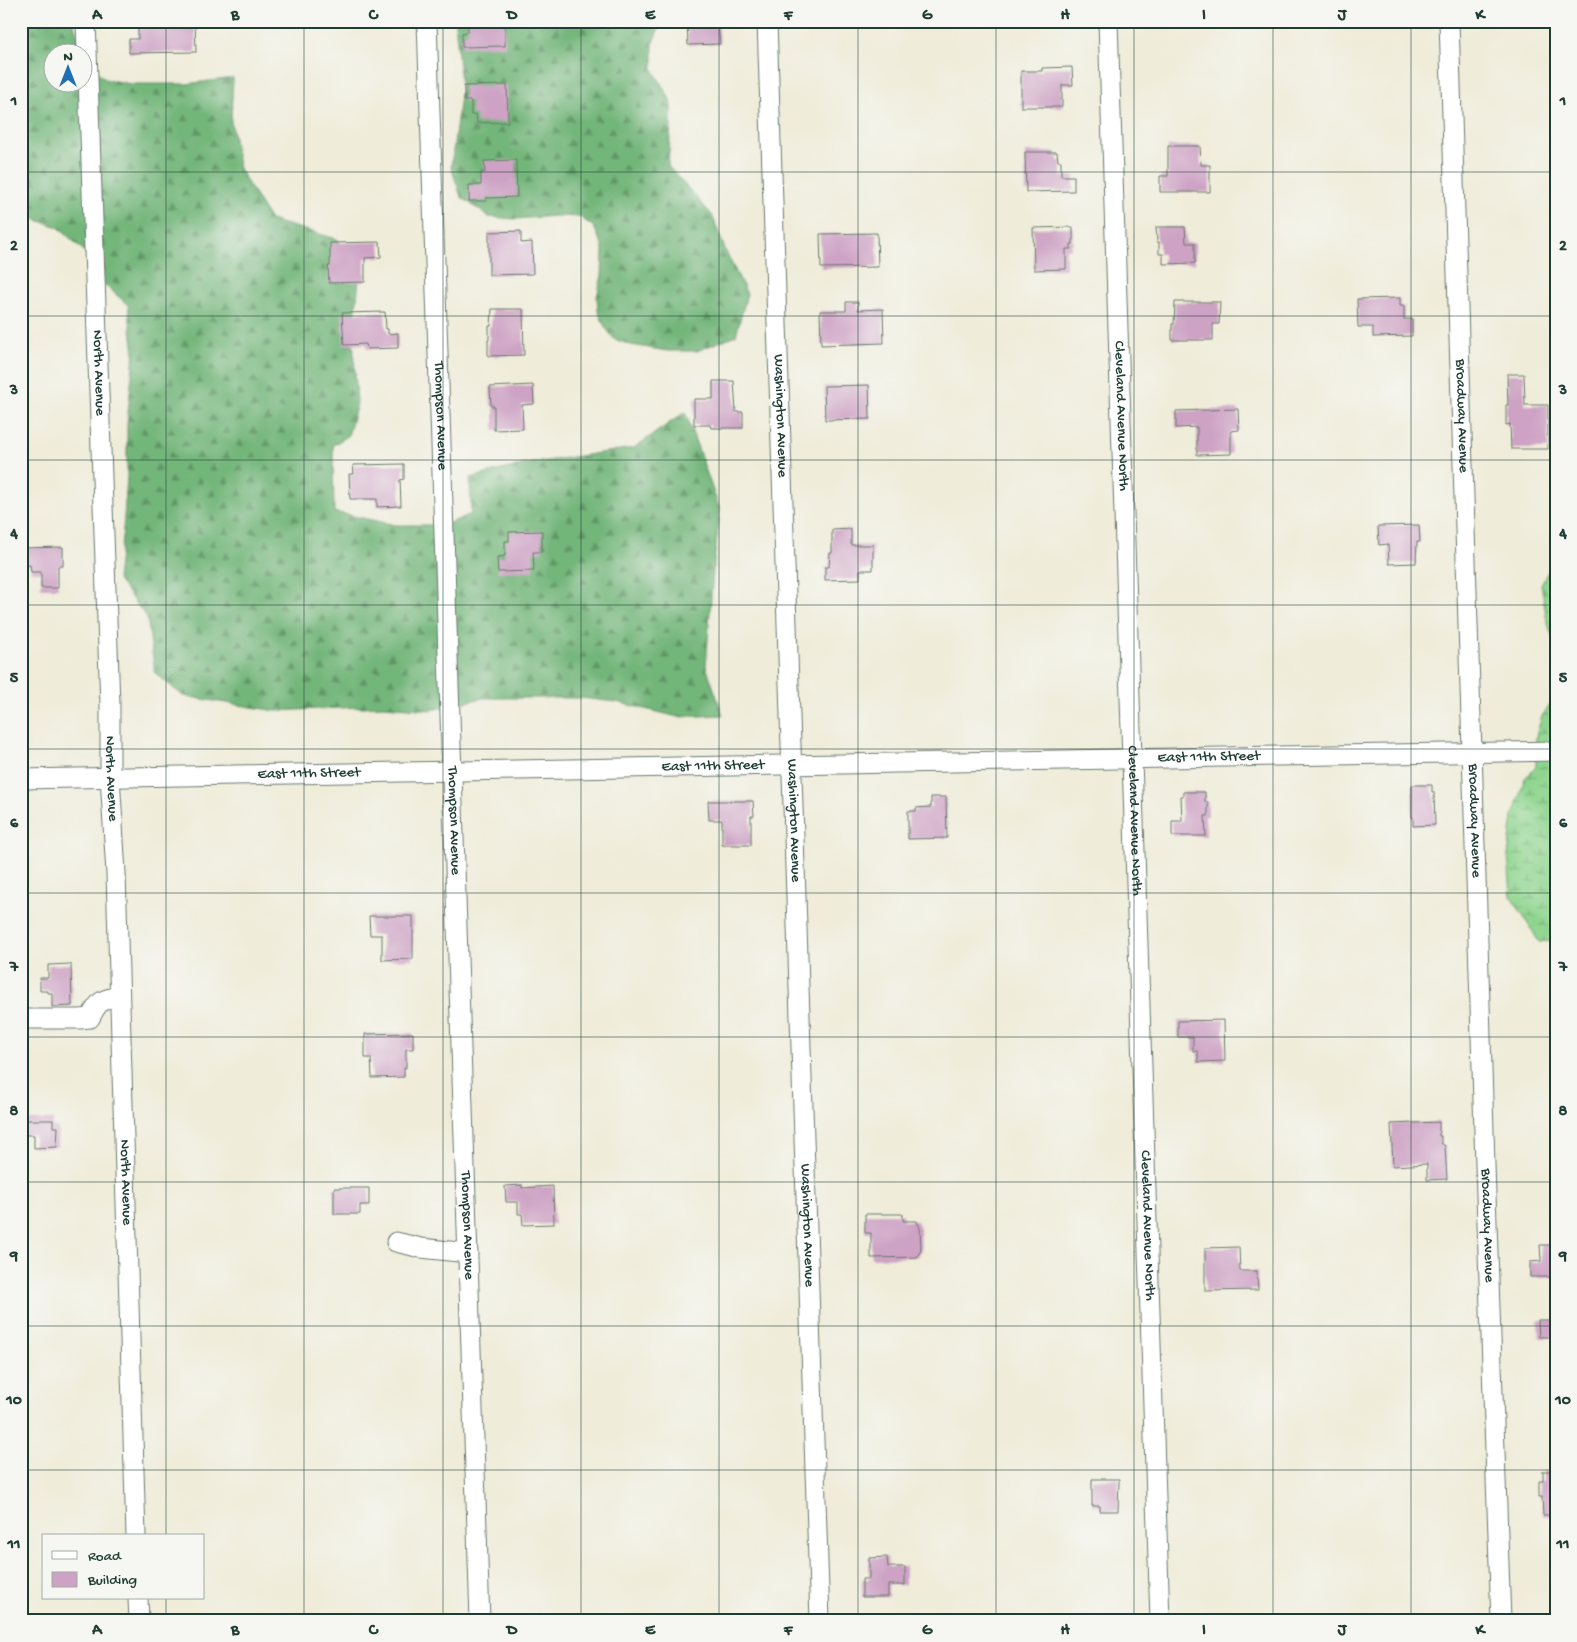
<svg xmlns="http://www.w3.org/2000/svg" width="1577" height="1642" font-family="'Gochi Hand',sans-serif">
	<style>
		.forest { fill: url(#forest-firs); stroke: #497a57; fill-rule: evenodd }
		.wetland { fill: url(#wetland-marsh); stroke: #578962 }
		.building { fill: #cda2c4 }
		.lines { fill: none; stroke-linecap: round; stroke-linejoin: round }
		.minor-casing { stroke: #687a6e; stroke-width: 21 }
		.minor { stroke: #fff; stroke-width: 19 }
		.grid { fill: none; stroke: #1f3d34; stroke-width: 1; stroke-opacity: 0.55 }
		.labels { text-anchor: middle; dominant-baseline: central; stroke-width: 4; stroke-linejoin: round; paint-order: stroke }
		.street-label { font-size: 15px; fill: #1f3d34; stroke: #f6f6f2 }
		.neatline { fill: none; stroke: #1f3d34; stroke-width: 2 }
		.grid-label { font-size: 16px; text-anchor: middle; font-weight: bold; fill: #1f3d34 }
	</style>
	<defs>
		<pattern id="forest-firs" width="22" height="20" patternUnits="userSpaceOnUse" patternTransform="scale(1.25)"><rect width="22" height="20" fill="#73b67a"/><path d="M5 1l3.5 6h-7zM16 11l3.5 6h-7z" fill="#5e9565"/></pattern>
		<pattern id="wetland-marsh" width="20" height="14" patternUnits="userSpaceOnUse" patternTransform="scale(1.25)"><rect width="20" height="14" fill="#8fd58f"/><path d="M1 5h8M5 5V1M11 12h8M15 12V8" fill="none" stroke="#74ae76"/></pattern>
	</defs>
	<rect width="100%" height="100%" fill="#f6f6f2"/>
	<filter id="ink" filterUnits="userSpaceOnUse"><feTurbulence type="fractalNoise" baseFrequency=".02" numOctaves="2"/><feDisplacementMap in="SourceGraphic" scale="10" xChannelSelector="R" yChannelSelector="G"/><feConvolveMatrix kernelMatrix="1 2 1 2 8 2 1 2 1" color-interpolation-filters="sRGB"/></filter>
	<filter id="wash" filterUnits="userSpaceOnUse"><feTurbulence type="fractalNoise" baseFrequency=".0096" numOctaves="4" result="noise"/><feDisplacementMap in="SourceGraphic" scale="20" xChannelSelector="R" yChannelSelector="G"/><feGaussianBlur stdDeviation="1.12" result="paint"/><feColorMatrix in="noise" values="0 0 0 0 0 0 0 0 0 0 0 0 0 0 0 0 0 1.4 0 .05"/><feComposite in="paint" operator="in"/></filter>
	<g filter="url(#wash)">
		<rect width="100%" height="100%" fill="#efecd9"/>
		<!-- forest -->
		<g class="forest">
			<path d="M21,21h52l12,38 20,20 26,5h55l47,-6 -2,44 8,47 31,51 67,19 23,31 -7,67 4,66 -9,33 -15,9 1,67 62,13h49l26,-11 -1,-36 55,-14 109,-16 51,-36 35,98 -7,62 -7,94 17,49 -45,2 -62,-15 -35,-4h-98l-52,12 -47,-4 -108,5 -93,-15 -28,-23 -8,-55 -30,-39 6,-50 4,-51v-55l7,-70 -6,-48 -23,-20 -21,-34 -26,-24 -30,-10 -7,-1zM52,52h30v30h-30z"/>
			<path d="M455,21h207l-9,21v27l18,32v24l-3,41 44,49 14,37 21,42 -11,41 -39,16h-30l-36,-6 -17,-6 -9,-12 -7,-16 -1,-14 5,-22 1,-27 -9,-21 -14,-10 -25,-1 -39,3 -27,-2 -28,-20 -10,-30 10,-79z"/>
		</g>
		<!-- wetland -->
		<g class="wetland">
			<path d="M1556,557v90l-9,-26 -6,-37z"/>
			<path d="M1556,697v243l-17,2 -28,-46 -3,-40 5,-40 12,-38 11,-11v-31l6,-20z"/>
		</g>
		<g id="blocks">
			<!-- building -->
			<g class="building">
				<path d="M142,21h53l1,31 -67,1v-14h9v-14h4z"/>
				<path d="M468,21h37v25l-43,1v-14l6,-1z"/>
				<path d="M687,21h27v3h4l2,20 -32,1z"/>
				<path d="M1072,67l1,18h-11v22h-41v-36h21v-3z"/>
				<path d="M507,85l1,37 -31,1 -1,-9 -5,1v-14h-7v-15z"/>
				<path d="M1168,146h32l1,19h9v27h-50v-16h8z"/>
				<path d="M1025,152h32l1,9h3v15h13v15l-48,1z"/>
				<path d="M516,160l1,37 -31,1v3h-17v-16h12v-13h4l-1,-11z"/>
				<path d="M1073,227v17h-2v5h-5v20l-32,1 -1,-42z"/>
				<path d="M1156,227h29l1,16h9v20l-32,1v-10h-4v-12h-2z"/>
				<path d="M521,231v12l11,-1 1,32 -44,1v-43z"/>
				<path d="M877,233l1,34 -57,1 -1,-34z"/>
				<path d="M380,242l1,15 -16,1v24l-36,1 -1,-17h2v-23z"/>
				<path d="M1400,298v8h4v13h8v17l-39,1v-10h-15l-1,-28z"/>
				<path d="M846,302h12v8l25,-1 1,34 -63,2 -1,-34h26z"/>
				<path d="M1175,302h45l-1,22h-6v16h-41v-16h2z"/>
				<path d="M492,309h31l1,46 -36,1v-16h1v-14h2z"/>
				<path d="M385,312l1,17h2v5l10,-1v15l-31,1 -1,-5 -22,1 -2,-32z"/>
				<path d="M1507,374h17l1,31h23v44h-37l-1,-25 -4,1v-20h2z"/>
				<path d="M713,381h21l2,31h7v16h-32l-1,-3h-16v-26h19z"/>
				<path d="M533,385l1,19 -12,1 1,24 -29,1v-24h-3l-1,-19z"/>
				<path d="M869,385l1,34 -45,1 -1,-34z"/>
				<path d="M1238,409l1,21 -8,1v23l-34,1v-28l-21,1v-17z"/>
				<path d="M404,464v15l-4,1 1,26 -24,1v-8h-27l-1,-25h5l-1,-9z"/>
				<path d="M1419,525l1,17h-3l-1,21 -27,1 -1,-20 -9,1 -1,-19z"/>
				<path d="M851,529v16h22v25h-13v9l-35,1v-13h4l1,-14h2v-23z"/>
				<path d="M542,531v21h-9l1,19 -36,1 -1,-15 8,-1v-15h4v-9z"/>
				<path d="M63,547v19h-5v22h-17v-16h-10l-1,-7h-7v-17z"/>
				<path d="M1412,785h20v7h2l1,33 -22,1v-9h-1z"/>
				<path d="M1183,792h22v10h3v14h-3l1,20h-34v-15h10l-1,-25h2z"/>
				<path d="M931,797h15l1,41 -39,1v-28h8v-3l15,-1z"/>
				<path d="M708,801h45l1,15h-3v29h-29v-25h-13z"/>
				<path d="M369,916h44v43l-31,1v-25h-12z"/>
				<path d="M71,964l1,42 -20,1v-14h-4v-2h-8v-13h8v-13z"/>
				<path d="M1224,1020l1,41 -27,1v-9l-1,-2h-4v-14h-15v-16z"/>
				<path d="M413,1033v16h-7v19h-2v9l-32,1 -1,-20h-6v-24z"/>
				<path d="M22,1120h31v7h5l-1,20 -23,1v-13h-12z"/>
				<path d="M1439,1122v14h2v7l4,3 2,33 -20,1v-16l-34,2 -2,-42z"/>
				<path d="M522,1185v3l31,-2 1,38 -31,1 -1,-11h-4v-12h-12l-1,-16z"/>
				<path d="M334,1188h35v17h-9v9h-26z"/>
				<path d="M865,1214h38v7h14l3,7 1,22 -4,7 -46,1v-25h-6z"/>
				<path d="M1540,1245h16v32h-26v-15l11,-1z"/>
				<path d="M1239,1247l1,24h17l1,19 -53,1v-43z"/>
				<path d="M1538,1320h18v17h-17z"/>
				<path d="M1543,1471h13v44h-13l-1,-18h-3v-16h4z"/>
				<path d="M1092,1479h27l-1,32h-18v-5h-8z"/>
				<path d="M887,1557l1,10h17v18h-17v12h-26v-18h7v-21z"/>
			</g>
		</g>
	</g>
	<g filter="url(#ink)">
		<use href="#blocks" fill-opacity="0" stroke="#687a6e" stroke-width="1"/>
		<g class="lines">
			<!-- minor casing -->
			<g class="minor-casing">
				<g id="minor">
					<path id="s1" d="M86,21l24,684v72l6,96 20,663"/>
					<path id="s2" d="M427,21l53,1600"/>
					<path id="s3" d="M767,21l53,1600"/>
					<path id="s4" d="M1108,21l52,1600"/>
					<path id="s5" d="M1449,21l37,1174 15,426"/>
					<path id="s6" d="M21,779l1535,-28"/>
					<path d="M21,1019h59l10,-1c9,-17 11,-19 29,-22"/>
					<path d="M396,1242l25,6 47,5"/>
					<path d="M138,1598l1,23"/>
				</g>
			</g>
			<!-- minor -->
			<use href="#minor" class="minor"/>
		</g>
	</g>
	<!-- grid -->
	<path class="grid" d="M166,21v1515M304,21v1600M443,21v1600M581,21v1600M719,21v1600M858,21v1600M996,21v1600M1134,21v1600M1273,21v1600M1411,21v1600M21,172h1535M21,316h1535M21,460h1535M21,605h1535M21,749h1535M21,893h1535M21,1037h1535M21,1182h1535M21,1326h1535M21,1470h1535M166,1598v23"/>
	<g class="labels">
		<!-- street labels -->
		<g class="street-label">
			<text stroke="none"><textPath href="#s1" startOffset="352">North Avenue</textPath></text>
			<text stroke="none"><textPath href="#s2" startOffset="395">Thompson Avenue</textPath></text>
			<text stroke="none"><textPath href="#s3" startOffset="395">Washington Avenue</textPath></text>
			<text stroke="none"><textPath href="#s4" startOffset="395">Cleveland Avenue North</textPath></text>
			<text stroke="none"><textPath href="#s5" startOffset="395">Broadway Avenue</textPath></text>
			<text stroke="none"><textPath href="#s6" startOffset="1188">East 11th Street</textPath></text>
			<text stroke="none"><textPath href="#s6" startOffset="692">East 11th Street</textPath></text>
			<text stroke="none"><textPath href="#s6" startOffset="288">East 11th Street</textPath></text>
			<text stroke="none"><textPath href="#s1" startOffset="758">North Avenue</textPath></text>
			<text stroke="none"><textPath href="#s2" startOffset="800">Thompson Avenue</textPath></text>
			<text stroke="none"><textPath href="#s3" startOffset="800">Washington Avenue</textPath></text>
			<text stroke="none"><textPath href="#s4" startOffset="800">Cleveland Avenue North</textPath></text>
			<text stroke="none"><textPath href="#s5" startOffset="800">Broadway Avenue</textPath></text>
			<text stroke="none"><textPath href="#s1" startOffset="1162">North Avenue</textPath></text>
			<text stroke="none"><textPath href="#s2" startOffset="1205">Thompson Avenue</textPath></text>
			<text stroke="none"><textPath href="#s3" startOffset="1205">Washington Avenue</textPath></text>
			<text stroke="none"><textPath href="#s4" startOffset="1205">Cleveland Avenue North</textPath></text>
			<text stroke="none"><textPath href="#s5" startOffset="1205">Broadway Avenue</textPath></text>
		</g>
	</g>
	<!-- margin -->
	<rect width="1577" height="1642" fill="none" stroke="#f6f6f2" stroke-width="55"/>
	<!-- legend -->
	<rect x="42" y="1534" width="162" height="65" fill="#f6f6f2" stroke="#a0aca6"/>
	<rect x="52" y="1551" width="25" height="8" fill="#ffffff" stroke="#a0aca6"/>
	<text x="88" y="1560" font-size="15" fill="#1f3d34">Road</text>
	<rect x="52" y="1572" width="25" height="15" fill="#cda2c4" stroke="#a0aca6"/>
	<text x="88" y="1584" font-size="15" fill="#1f3d34">Building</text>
	<!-- north arrow -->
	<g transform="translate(68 68)"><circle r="24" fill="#f6f6f2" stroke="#a0aca6"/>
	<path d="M0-4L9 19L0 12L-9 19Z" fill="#1f6fb2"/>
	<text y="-8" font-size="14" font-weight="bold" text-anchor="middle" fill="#1f3d34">N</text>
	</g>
	<rect x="28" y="28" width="1522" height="1586" class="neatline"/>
	<g class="grid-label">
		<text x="97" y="19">A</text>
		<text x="235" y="19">B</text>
		<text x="373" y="19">C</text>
		<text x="512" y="19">D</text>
		<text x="650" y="19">E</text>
		<text x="788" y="19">F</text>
		<text x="927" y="19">G</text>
		<text x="1065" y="19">H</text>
		<text x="1204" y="19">I</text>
		<text x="1342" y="19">J</text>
		<text x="1480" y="19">K</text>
		<text x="14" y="105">1</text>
		<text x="1563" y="105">1</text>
		<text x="14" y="250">2</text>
		<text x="1563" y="250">2</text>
		<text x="14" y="394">3</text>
		<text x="1563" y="394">3</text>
		<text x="14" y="538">4</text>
		<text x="1563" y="538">4</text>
		<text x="14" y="682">5</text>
		<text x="1563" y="682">5</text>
		<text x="14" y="827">6</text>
		<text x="1563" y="827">6</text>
		<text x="14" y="971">7</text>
		<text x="1563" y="971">7</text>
		<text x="14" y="1115">8</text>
		<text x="1563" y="1115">8</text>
		<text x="14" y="1260">9</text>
		<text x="1563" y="1260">9</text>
		<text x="14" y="1404">10</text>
		<text x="1563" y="1404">10</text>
		<text x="14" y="1548">11</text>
		<text x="1563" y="1548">11</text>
		<text x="97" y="1634">A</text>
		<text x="235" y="1634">B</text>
		<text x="373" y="1634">C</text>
		<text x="512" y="1634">D</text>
		<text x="650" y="1634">E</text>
		<text x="788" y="1634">F</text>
		<text x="927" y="1634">G</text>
		<text x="1065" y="1634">H</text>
		<text x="1204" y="1634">I</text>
		<text x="1342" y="1634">J</text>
		<text x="1480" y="1634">K</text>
	</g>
</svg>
